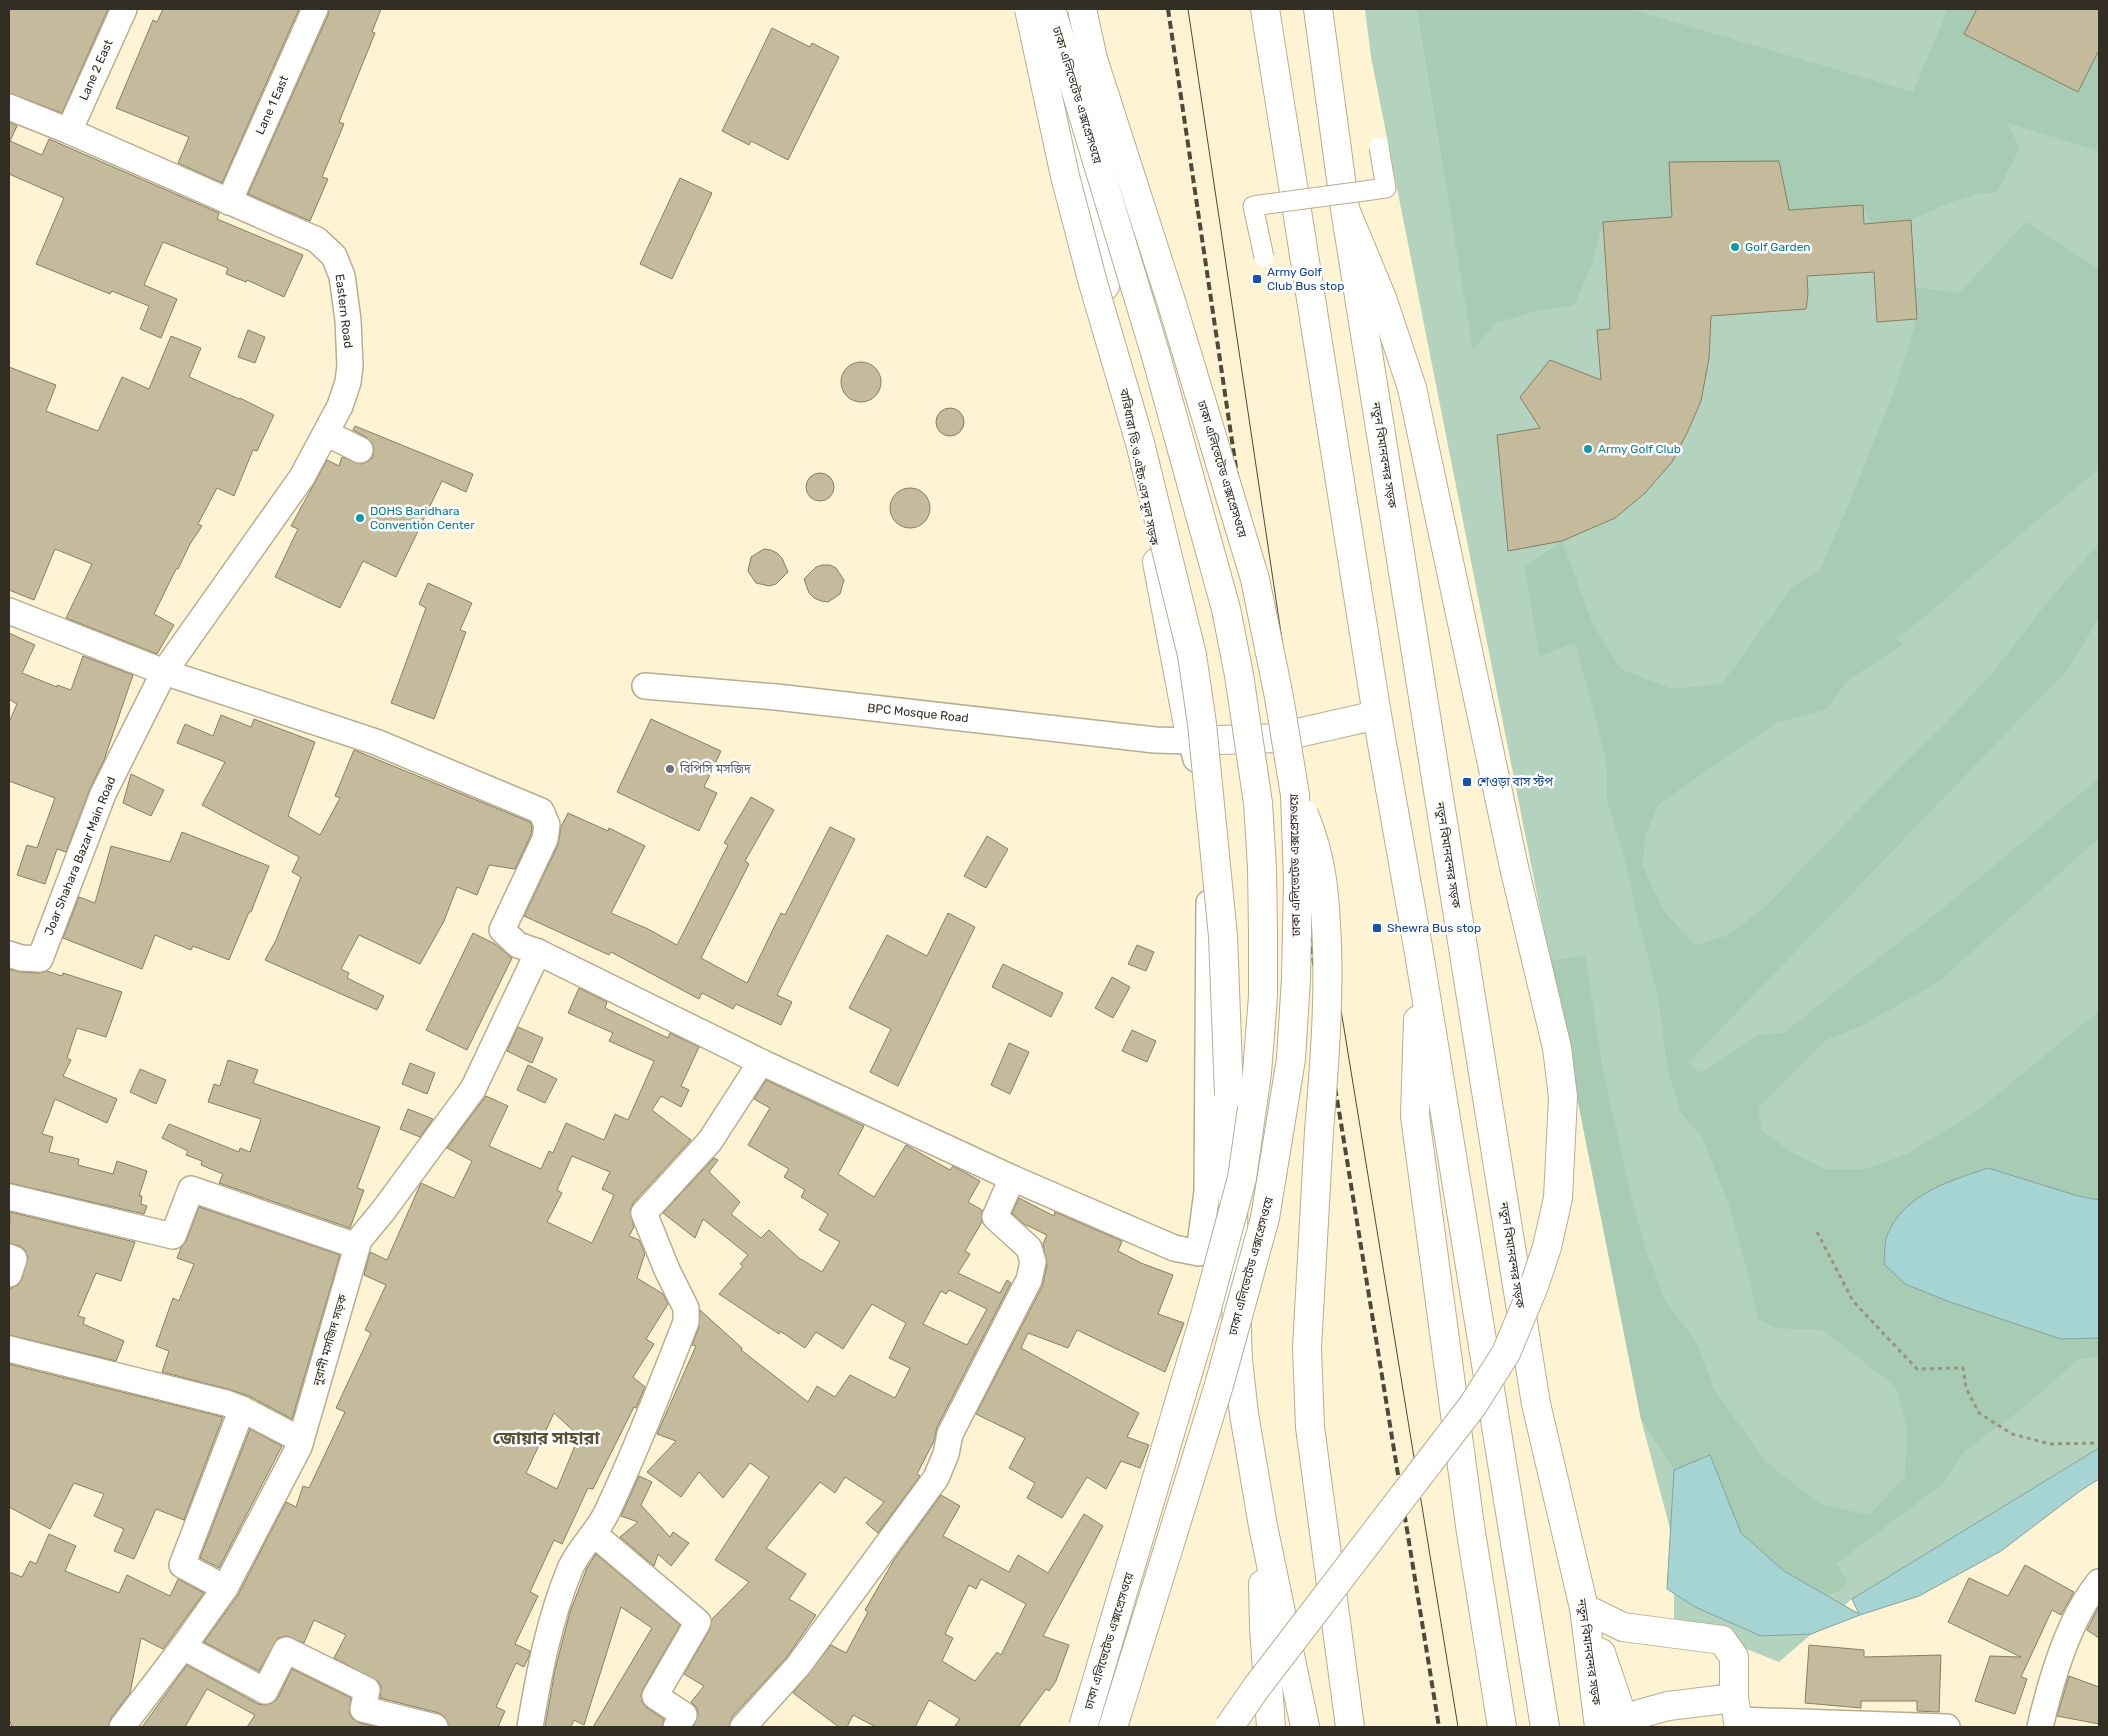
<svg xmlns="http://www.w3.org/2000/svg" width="2108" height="1736" font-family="Rubik,'Noto Sans Bengali',sans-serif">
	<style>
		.green { fill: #b4d3bf }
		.forest { fill: #a8cbb4 }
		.water { fill: #a5d4d3; stroke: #83a29e }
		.building { fill: #c4ba9c; stroke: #887e62; fill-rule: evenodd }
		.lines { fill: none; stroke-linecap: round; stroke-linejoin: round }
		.minor-casing { stroke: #b8ad90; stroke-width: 28 }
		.tertiary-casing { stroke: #b8ad90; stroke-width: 30 }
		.trunk-casing { stroke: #b8ad90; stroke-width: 30 }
		.motorway-casing { stroke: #b8ad90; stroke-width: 30 }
		.path { stroke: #9a927d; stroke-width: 3; stroke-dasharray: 4 4; stroke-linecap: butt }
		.minor { stroke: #fff; stroke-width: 25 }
		.tertiary { stroke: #fff; stroke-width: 28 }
		.trunk { stroke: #fff; stroke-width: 28 }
		.motorway { stroke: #fff; stroke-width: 28 }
		.tram { stroke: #4f493b; stroke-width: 1 }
		.rail { stroke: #4f493b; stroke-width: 4; stroke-dasharray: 8 4; stroke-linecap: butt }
		.pedestrian-bridge-casing { stroke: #b8ad90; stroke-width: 21; stroke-linecap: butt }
		.motorway-bridge-casing { stroke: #b8ad90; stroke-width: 30; stroke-linecap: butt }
		.pedestrian-bridge { stroke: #fff; stroke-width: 19 }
		.motorway-bridge { stroke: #fff; stroke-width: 28 }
		.culture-dot { fill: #0f9aa8; stroke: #fff; stroke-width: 2 }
		.transit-dot { fill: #1a4fb4; stroke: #fff; stroke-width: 2 }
		.worship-dot { fill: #6b7280; stroke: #fff; stroke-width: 2 }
		.labels { text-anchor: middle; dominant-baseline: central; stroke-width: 5; stroke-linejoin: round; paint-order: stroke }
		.street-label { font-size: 12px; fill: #332e23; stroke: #fff }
		.culture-label { font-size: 12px; fill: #0d838f; stroke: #fff; text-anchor: start }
		.transit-label { font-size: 12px; fill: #164399; stroke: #fff; text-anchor: start }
		.worship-label { font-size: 12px; fill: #5b616d; stroke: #fff; text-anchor: start }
		.district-label { font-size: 18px; font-weight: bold; fill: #5b5237; stroke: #fff }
	</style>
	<rect width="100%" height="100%" fill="#fef4d4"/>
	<!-- green -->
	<path class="green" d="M1365,9h734v1439l-58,35 -32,26 -71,38 -86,52 -73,63 -105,-42v-76l-33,-125 -270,-1362z"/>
	<!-- forest -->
	<g class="forest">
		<path d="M1417,9h213l283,83 35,-83h151v142l-92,-28 13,25 -23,44 -20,2 -31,10 -35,16 -40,3 -8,-18 -74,5 -10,-49 -110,1 3,55 -69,5 -11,42 -18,42 -34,4 -45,13 -22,28z"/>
		<path d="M2026,222l73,47v200l-89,74 -89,77 -25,18 7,6 -55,36 -21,29 -51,14 -117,81 -14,32 -2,30 20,44 32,35 31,-9 37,-27 139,-144 39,-37 53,-57 51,-66 54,-62v74l-29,50 -382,396 13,10 57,-38 26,-2 66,-53 87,-67 162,-135v60l-162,145 -78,44 -35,14 -66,67 4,23 29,21 34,17h41l41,-15 70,-43 122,-100v189l-21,-4 -90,-28 21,153 52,18 38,-1v19l-20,2 -61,53 -53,39 -25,35 -104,78 12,17 -7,9 -13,5 -40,-22 -47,-40 -31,-78 -36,15 -33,-51 -91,-458 35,-6 18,115 28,126 15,54 19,51 31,40 19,50 52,72 53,41 49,11 36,-38 2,-49 -11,-41 -73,-57 -48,-2 -17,-9 -9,-41 -19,-70 -29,-73 -21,-23 -13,-46 -9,-70 -23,-89 -9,-43 -19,-64 -1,-42 -31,-115 -35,13 -16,-89 38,-26 31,84 28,44 51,20 50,-5 70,-97 28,-17 27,-62 47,-116 23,-73 -2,-32 44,6z"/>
	</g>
	<!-- water -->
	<g class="water">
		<path d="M1988,1168l90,28 21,4v138l-38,1 -111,-37 -45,-18 -21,-20c1,-9 0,-23 4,-31 18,-40 62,-52 100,-65z"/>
		<path d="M2099,1448v31l-19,12 -79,60 -82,45 -59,19 -49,19 -50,2 -66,-29 -28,-18 7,-119 36,-15 31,78 43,38 75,43 -7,-15z"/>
	</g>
	<!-- building -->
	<g class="building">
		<path d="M9,9h99l-46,104 -53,-20z"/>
		<path d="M163,9h136l-77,174 -44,-20 11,-26 -73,-29 37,-88 4,2z"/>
		<path d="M329,9h52l-9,23 3,1 -36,89 5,2 -22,53 6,2 -18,42 -62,-27 80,-179z"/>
		<path d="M1977,9h122v41l-21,42 -114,-58z"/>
		<path d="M772,28l38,19 2,-4 27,14 -51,103 -37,-19 -2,4 -27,-14z"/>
		<path d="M9,122l8,4 -7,15 32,14 7,-16 170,74 -2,6 86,36 -19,42 -37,-17 -1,2 -20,-8 2,-6 -65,-26 -19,43 33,14 -16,39 -21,-9 9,-23 -37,-15 -2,3 -74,-30 28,-66 -55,-24z"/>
		<path d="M1779,161l10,49 74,-5 1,19 47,-4 6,99 -40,3 -3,-50 -67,4 1,18 -2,15 -95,7 -2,42 -8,43 -13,30 -16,31 -27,31 -30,25 -53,23 -54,10 -11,-116 43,-7 -20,-31 30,-37 51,20 -4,-50 13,-1 -7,-107 69,-5 -3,-55z"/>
		<path d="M680,178l32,15 -40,86 -32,-15z"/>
		<path d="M248,330l17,7 -10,26 -17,-6z"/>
		<path d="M171,336l30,12 -12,29 50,22 1,-1 34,17 -17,36 -4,-1 -19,46 -17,-8 -19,36 4,2 -12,18 -12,25h-2l-22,45 20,11 -17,29 -91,-36 26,-54 -37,-15 -21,51 -25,-10v-223l47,18 -10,26 52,20 24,-54 27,12z"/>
		<circle cx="861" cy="382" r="20"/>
		<circle cx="950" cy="422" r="14"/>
		<path d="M355,426l118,48 -7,18 -24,-11 -46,96 -33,-16 -23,47 -65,-31 23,-48 -7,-3 36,-66 12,6 3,-9 19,7 6,-2 6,-5 1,-7 -2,-7 -6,-6 -13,-7z"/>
		<circle cx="820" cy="487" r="14"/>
		<circle cx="910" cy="508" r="20"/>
		<path d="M764,549l7,1 6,3 5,5 6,14 -12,12 -7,2 -13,-3 -8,-12 3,-14z"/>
		<path d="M822,565h8l6,3 8,12 -4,14 -12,8 -7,-1 -7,-3 -5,-5 -5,-14 12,-12z"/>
		<path d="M428,583l44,20 -12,27 6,2 -32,87 -43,-16 35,-95 -7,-4z"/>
		<path d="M9,633l26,12 -13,28 35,14v-2l14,5 12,-34 50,19 -29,85 -14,29 -24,63 -9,-3 -12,35 -28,-9 10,-30 10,3 18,-50 -46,-17v-59l8,-18 -7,-4 -1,2z"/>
		<path d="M221,715l30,12 3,-8 61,23 -27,74 32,19 20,-37 -5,-2 19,-46 176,72 2,5 -1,8 -16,34 -26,-4 -12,30 -20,-8 -13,34 -24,43 -61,-29 -18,34 8,4 -2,5 37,18 -7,14 -112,-50 11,-20 25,-63 -9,-5 7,-15 -97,-52 23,-43 -48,-19 8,-19 28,12z"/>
		<path d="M651,719l70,32 -17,36 13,6 -18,38 -82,-39z"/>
		<path d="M131,774l33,16 -13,26 -28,-13z"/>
		<path d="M751,797l23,13 -29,51 4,3 -48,94 46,25 34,-70 4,2 45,-88 25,12 -78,156 15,7 -11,23 -45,-21 -3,5 -31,-16 -3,6 -88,-47 -2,3 -85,-39 34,-71 3,-18 7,-14 40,18 1,-3 36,18 -34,67 37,16 29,16 51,-100 -4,-2z"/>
		<path d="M182,832l87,34 -18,46h-2l-20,48 -36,-14 -2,4 -36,-15 -13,34 -79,-31 16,-41 16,6 16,-57 59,16z"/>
		<path d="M987,836l21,13 -22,39 -22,-12z"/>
		<path d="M948,913l27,14 -77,159 -28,-14 21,-43 -42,-21 38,-73 40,21z"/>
		<path d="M473,933l22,11 17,14 -45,92 -41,-20z"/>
		<path d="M1137,945l17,7 -8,19 -18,-7z"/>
		<path d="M1003,964l60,29 -12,24 -59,-30z"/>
		<path d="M9,969l11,3 19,1 8,-2 15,5 1,-3 59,19 -16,45 -29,-9 -10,30 4,2 -8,16 54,23 -10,24 -52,-24 -13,35 11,3 -4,15 30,7 -1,6 35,9 4,-13 30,10 -8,25h3l-1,8 6,2 -3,8 -135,-31z"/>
		<path d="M1112,977l18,10 -17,31 -18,-10z"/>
		<path d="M579,988l28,14 -2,6 63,30 2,-5 29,14 -18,39 8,4 -8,17 -20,-11 -9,14 39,30 -58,63 -3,7 4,17 -5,9 10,4 6,13 -8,25 26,16 5,10 -22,35 8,5 -21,33 12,10 -9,21 -2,-1 -41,82 -5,-1 -26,56 -8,-4 -24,52 8,4 -23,48 15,7 -1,5 -5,11 -8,-4 -20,44 9,4 -7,16h-49l-4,-10 -6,-4 -59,-15 1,-11 -3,-6 -44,-23 12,-23 -32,-15 -10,23 -18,-7 -8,2 -19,33 -55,-29 34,-47 48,-93 10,5 7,-21 6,2 36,-76 -9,-4 35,-75 -6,-3 21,-45 -22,-10 6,-23 17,8 34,-77 33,15 18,-37 -25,-13 39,-52 22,10 -19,40 52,23 8,-18 4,2 13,-30 38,17 11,-26 13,6 26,-59 -45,-20 4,-8 -45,-20zM572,1156l38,16 -8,17 12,6 -22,48 -45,-21 15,-29 -5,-3zM554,1413l25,23 -22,53 -31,-16z"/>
		<path d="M518,1027l25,11 -11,25 -25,-12z"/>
		<path d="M1132,1030l24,11 -9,21 -25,-11z"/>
		<path d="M1009,1043l20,9 -19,42 -19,-9z"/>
		<path d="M228,1060l30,10 -5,13 127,44 -23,61 7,2 -14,38 -131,-45 4,-9 -22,-9 1,-4 -16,-6 2,-4 -26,-13 7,-14 70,28 1,-4 10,4 11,-33 -53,-17 6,-18 6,2z"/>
		<path d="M410,1063l25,10 -8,21 -25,-10z"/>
		<path d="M528,1065l29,14 -12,24 -28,-13z"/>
		<path d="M140,1069l26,11 -10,24 -26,-12z"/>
		<path d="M766,1080l98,46 -26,48 36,23 32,-52 44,25 3,-4 27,15 -12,21 14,8v12l-17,29 5,3 -12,19 42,20 7,-13 4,3 -74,144 -3,14 -17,33 3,2 -42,57 -12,-10 18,-21 -39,-25 -10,16 -15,-11 -54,66 40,26 -17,25 27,16 -29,42 -55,60 -3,10h-36l5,-12 -1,-7 -6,-6 13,-16 -20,-12 26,-45 2,-10 37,-37 -34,-22 54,-83 -19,-14 -27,35 -24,-26 -18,25 -34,-25 29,-31 -19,-7 39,-88 -4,-1 7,-18 1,-17 42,38 -1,2 67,52 9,-16 18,11 15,-22 45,23 15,-30 -21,-10 17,-35 -34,-19 -29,45 -27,-17 -11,16 -25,-17 -1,3 -60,-40 24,-28 -3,-2 8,-9 -45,-36 -8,19 -32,-25 51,-55 4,2 -9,12 31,30 -9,12 30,24 8,-8 32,30v-1l21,13 18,-30 -21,-12 9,-16 -27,-17 4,-7 -21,-13 5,-8 -41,-24 22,-37 -16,-9zM949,1290l38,19 -20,36 -44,-21 18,-33 5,3z"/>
		<path d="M408,1109l25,10 -13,18 -20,-8z"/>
		<path d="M1019,1198l35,18 1,-4 67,29 -4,10 23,12 32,12 -15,39 26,9 -19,49 -88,-42 -9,18 -40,-15 -7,15 118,65 -12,24 22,8 -9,23 -19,-7 -15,28 -19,-12 -25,41 -35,-20 8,-15 -26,-15 16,-30 -49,-24 66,-127 5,-22 -4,-21 4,-9 -23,-11 -12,-11z"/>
		<path d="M199,1207l141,48 -48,164 -43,-23 -18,-6 -69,-18 7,-21 -13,-5 17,-48 6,3 15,-37 -17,-6 4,-10 5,-7z"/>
		<path d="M10,1212l125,30 -14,39 -25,-8 -18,43 7,2 -2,6 41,17 -8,20 -107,-26v-46l9,-4 4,-6 6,-22 -3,-7 -5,-4 -11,-3z"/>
		<path d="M9,1364l214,53 -39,103 -28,-11 -22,50 -20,-8 10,-22 -30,-13 10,-22 -30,-11 -24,46 -41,-22z"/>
		<path d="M250,1429l32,17 -63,122 -19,-10z"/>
		<path d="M639,1476l13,6 -11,23 29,32 3,-5 16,11 -18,23 -13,-12 -4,12 -34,-29 18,-15 -17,-6z"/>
		<path d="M941,1495l19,11 -17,30 66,36 9,-17 30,18 36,-59 19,12 -60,110 26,9 -13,36 -7,10 -3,-2 -28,38h-64l6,-8 -31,-19 -14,27h-39l-23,-12 -6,12h-8l-46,-34 38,-48 15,8 22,-41 -3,-2 29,-50zM981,1579l45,25 -25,51 -4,-3 -22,29 -33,-20 11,-23 -8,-4 24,-49 7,4z"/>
		<path d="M49,1534l27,12 -11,25 54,22 8,-18 43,21 8,-17 26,14 -41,56 -22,-11 -11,55 -19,25 -3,9h-96l-3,-8v-147l13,5 8,-16 6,3z"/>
		<path d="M596,1554l84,71 -37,64 -2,6 1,7 5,6 17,11 -2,8h-69l59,-99 -31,-21 -37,118 -10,-5 -3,7h-26l10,-57 15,-58 17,-44z"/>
		<path d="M2025,1565l49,27 -13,23 -9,-5 -31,67 6,2 -12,35 -40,-13 15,-45 31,1 -73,-35 21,-44 39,18z"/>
		<path d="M2099,1606v32l-12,-8z"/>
		<path d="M1809,1645l55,5v7l77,-2 -2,57 -22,-1v-10h-56v7l-56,-5z"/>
		<path d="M187,1665l71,39 7,1 7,-2 6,-5 14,-29 59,29 -2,15 4,6 7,4 17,4h-130l8,-12 -48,-26 -22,38h-43z"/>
		<path d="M2069,1676l30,11v37l-42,-8z"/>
	</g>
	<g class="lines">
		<!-- minor casing -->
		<g class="minor-casing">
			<g id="minor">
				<path d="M9,107l60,24 248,109 17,16 8,20 6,44 2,46 -2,16 -8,24 -38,71 -138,195 -61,122 -63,165 -19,-1 -12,-4"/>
				<path d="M69,131l55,-122"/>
				<path d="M229,202l86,-193"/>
				<path d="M326,433l34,17"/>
				<path d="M9,611l155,61 212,70 165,69 6,14 -2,14 -43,91 16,15 20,7 223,110 251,116 162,70 25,5 8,-62 2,-288"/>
				<path d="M645,686l131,11 379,43 36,1 5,18"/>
				<path d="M9,1197l164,39 18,-47 166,57"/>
				<path d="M9,1257l5,2 -5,15"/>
				<path d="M9,1349l217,54 16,6 -60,156 43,23"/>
				<path d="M242,1409l59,31"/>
				<path d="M594,1534l104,88 -43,74 29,19 -8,12"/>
				<path d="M183,1647l82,44 21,-41 81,40 -4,19 72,18"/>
				<path d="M1738,1720l209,7"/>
				<path d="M122,1727l61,-80 42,-59 74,-141 60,-207 24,-29 90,-122 65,-137"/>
				<path d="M530,1727c9,-54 19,-107 40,-158 9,-21 27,-36 37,-57 29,-62 54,-126 79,-190v-14l-19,-38 -23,-57 66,-72 51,-79"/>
				<path d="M743,1727l55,-61 138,-188 10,-24 4,-20 79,-154 4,-18 -4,-14 -34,-31 17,-39"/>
				<path d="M2040,1727c11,-47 28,-107 59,-145"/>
			</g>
		</g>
		<!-- tertiary casing -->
		<g class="tertiary-casing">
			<g id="tertiary">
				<path d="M1060,79l30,127 15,80"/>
				<path d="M1157,562l34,179 85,-3 101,-23"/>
				<path d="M1584,1608l39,19 99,13 12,17v41l5,29"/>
				<path d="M1625,1718l43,-12 66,-8"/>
			</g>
		</g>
		<!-- trunk casing -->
		<g class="trunk-casing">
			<g id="trunk">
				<path d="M1265,9l112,706 42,238 126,774"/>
				<path d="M1318,9l27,200 191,1195 48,204 15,119"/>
				<path d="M1418,1020l-3,96 55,410 32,201"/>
				<path d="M1601,1653l25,74"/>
			</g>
		</g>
		<!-- motorway casing -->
		<g class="motorway-casing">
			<g id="motorway">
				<path d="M1345,209l37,89 30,90 102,479"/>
				<path d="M1229,1095l9,265 6,54 19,112 42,201"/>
				<path d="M1319,1131l-12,217 3,79 40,300"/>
				<path d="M1263,1584l1,44 7,99"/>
			</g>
		</g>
		<!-- path -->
		<path class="path" d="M1817,1232l36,69 64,68 46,-1 3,20 13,25 33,21 38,10 49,-1"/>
		<!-- minor -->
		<use href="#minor" class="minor"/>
		<!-- tertiary -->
		<use href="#tertiary" class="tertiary"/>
		<!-- trunk -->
		<use href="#trunk" class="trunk"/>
		<!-- motorway -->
		<use href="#motorway" class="motorway"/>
		<!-- tram -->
		<path class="tram" d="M1188,9l108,725 162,993"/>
		<!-- rail -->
		<path class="rail" d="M1168,9l108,729 64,379 99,610"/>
		<!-- pedestrian-bridge casing -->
		<g class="pedestrian-bridge-casing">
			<path id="pedestrian-bridge" d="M1264,257l-11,-51 133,-18 -7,-41"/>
		</g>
		<!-- motorway-bridge casing -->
		<g class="motorway-bridge-casing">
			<g id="motorway-bridge">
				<path d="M1029,9l36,167 28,107 47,160 52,212 10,69 21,212 6,159"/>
				<path d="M1051,9l105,347 70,253 13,66 19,128 4,65 1,64v64l-6,77 -15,105 -36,134 -123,415"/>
				<path d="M1082,9l11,50 79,245 83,275 24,118 16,98 3,86 -2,97 -5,81 -26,159 -46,167 -106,342"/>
				<path d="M1304,814c19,46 21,82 23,131 2,62 -3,124 -8,186"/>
				<path d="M1229,1727l27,-39 217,-283 33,-52 28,-67 13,-39 11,-49 5,-101 -6,-49 -43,-181"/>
			</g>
		</g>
		<!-- pedestrian-bridge -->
		<use href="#pedestrian-bridge" class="pedestrian-bridge"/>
		<!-- motorway-bridge -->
		<use href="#motorway-bridge" class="motorway-bridge"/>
	</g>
	<!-- markers -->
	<g class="culture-dot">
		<circle cx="1735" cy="247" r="5"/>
		<circle cx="1588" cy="449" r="5"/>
		<circle cx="360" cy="518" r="5"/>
	</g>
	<g class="transit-dot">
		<rect x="1252" y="274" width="10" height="10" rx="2.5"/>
		<rect x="1462" y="777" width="10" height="10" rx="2.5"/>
		<rect x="1372" y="923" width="10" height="10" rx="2.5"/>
	</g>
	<circle class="worship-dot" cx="670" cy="769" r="5"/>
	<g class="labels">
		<!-- street labels -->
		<g class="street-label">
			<text transform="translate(96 70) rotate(-66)">Lane 2 East</text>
			<text transform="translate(1077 95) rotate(73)">ঢাকা এলিভেটেড এক্সপ্রেসওয়ে</text>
			<text transform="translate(272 105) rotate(-66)">Lane 1 East</text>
			<text transform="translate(344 311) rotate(83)">Eastern Road</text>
			<text transform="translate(1384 455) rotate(81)">নতুন বিমানবন্দর সড়ক</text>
			<text transform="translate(1139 467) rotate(79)">বারিধারা ডি.ও.এইচ.এস মূল সড়ক</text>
			<text transform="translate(1222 469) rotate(73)">ঢাকা এলিভেটেড এক্সপ্রেসওয়ে</text>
			<text transform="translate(918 713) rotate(6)">BPC Mosque Road</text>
			<text transform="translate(1448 855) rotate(81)">নতুন বিমানবন্দর সড়ক</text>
			<text transform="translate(80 856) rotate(-68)">Joar Shahara Bazar Main Road</text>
			<text transform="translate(1295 865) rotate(-91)">ঢাকা এলিভেটেড এক্সপ্রেসওয়ে</text>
			<text transform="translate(1512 1255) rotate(81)">নতুন বিমানবন্দর সড়ক</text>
			<text transform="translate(1251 1266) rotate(-75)">ঢাকা এলিভেটেড এক্সপ্রেসওয়ে</text>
			<text transform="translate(330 1340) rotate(-74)">নুরানী মসজিদ সড়ক</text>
			<text transform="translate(1109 1641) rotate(-73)">ঢাকা এলিভেটেড এক্সপ্রেসওয়ে</text>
			<text transform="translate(1589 1652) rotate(82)">নতুন বিমানবন্দর সড়ক</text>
		</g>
		<!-- culture labels -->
		<g class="culture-label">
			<text x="1745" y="247">Golf Garden</text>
			<text x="1598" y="449">Army Golf Club</text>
			<text x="370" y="511">DOHS Baridhara<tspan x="370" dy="14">Convention Center</tspan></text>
		</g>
		<!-- transit labels -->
		<g class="transit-label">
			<text x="1267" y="272">Army Golf<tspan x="1267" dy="14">Club Bus stop</tspan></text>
			<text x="1477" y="782">শেওড়া বাস স্টপ</text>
			<text x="1387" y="928">Shewra Bus stop</text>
		</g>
		<!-- worship labels -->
		<g class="worship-label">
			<text x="680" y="769">বিপিসি মসজিদ</text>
		</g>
		<!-- district labels -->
		<g class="district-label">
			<text x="546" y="1438">জোয়ার সাহারা</text>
		</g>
	</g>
	<!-- border -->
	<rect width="2108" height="1736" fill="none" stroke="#332e23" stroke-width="20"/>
</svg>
